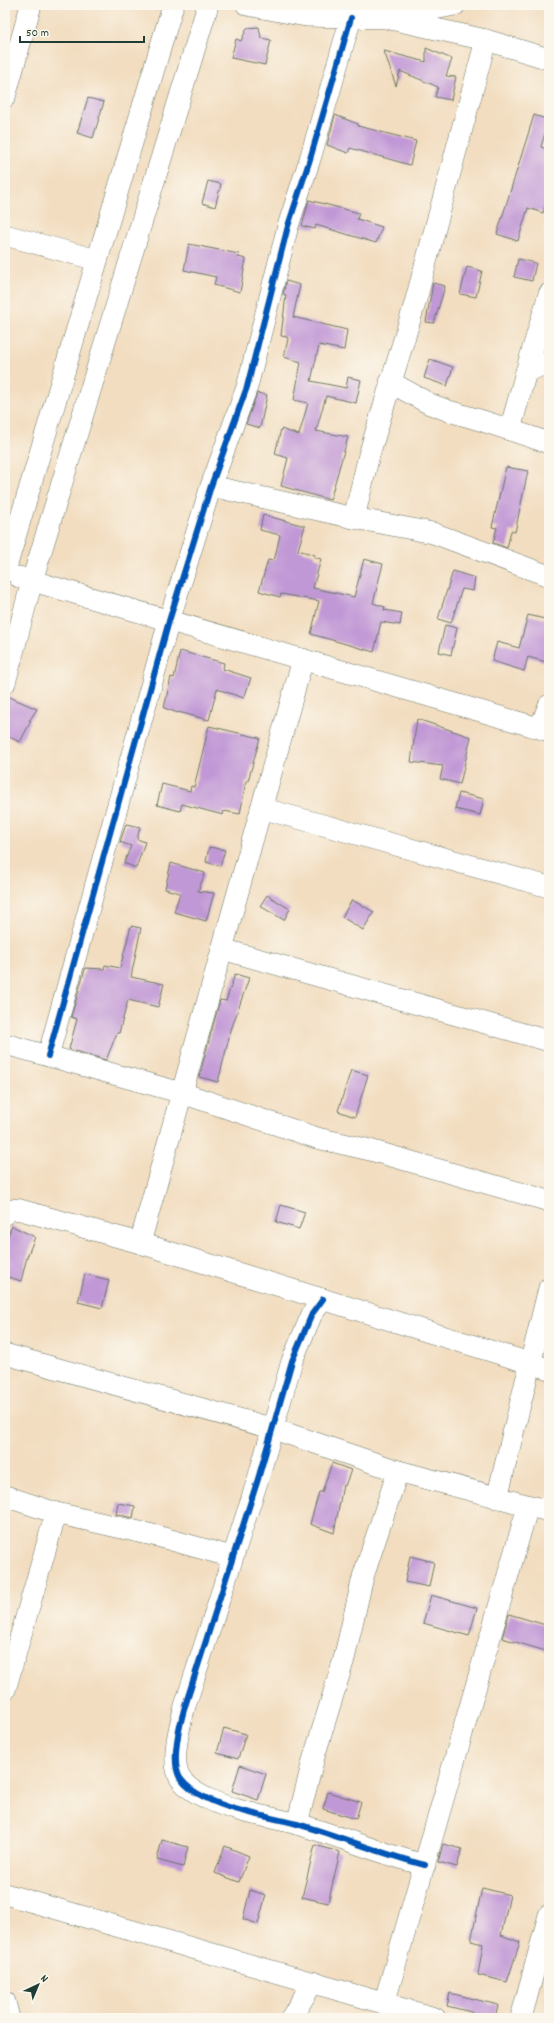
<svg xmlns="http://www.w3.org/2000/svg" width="554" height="2023" font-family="Dekko,sans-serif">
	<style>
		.building { fill: #c198d6 }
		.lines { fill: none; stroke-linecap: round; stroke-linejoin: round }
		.minor-casing { stroke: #697565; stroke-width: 22 }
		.minor { stroke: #fff; stroke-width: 21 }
		.cycleway-casing { stroke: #fbf7ec; stroke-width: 8 }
		.cycleway { stroke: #0057b8; stroke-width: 6 }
	</style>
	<rect width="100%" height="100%" fill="#fbf7ec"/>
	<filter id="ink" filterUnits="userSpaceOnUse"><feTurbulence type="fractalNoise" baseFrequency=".025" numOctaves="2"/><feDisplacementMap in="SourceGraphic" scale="8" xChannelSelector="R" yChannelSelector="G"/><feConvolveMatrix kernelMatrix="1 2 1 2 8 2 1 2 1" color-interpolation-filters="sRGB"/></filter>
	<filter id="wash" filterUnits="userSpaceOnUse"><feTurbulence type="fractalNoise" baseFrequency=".012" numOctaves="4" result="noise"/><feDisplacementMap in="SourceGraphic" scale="16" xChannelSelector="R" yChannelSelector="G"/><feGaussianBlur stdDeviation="0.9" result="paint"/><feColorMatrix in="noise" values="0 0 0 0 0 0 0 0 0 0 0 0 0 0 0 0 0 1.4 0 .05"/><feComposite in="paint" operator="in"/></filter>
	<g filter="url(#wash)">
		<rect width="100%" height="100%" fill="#f2ddc0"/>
		<g id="blocks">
			<!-- building -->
			<g class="building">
				<path d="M259,27l2,11 10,2 -6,25 -34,-7 5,-19 5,2 6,-13z"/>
				<path d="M426,48l26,11 -6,17 10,1 -5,23 -16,-3 3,-10 -38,-16 -4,15 -12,-35 42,11z"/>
				<path d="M88,98l16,4 -11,36 -16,-5z"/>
				<path d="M335,115l23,9v2l58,15 -6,24 -60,-17 -2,5 -21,-8z"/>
				<path d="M534,115l15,5 -8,27 8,3v44l-6,19 -15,-5 -10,33 -21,-7z"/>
				<path d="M208,181l13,3 -6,23 -13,-4z"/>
				<path d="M309,200l50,13 -2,6 25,8 -6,16 -60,-18 -1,4 -13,-3z"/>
				<path d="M189,244l50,10 -1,3 8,2 -6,33 -26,-7 2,-8 -32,-7z"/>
				<path d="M518,259l18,4 -4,18 -18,-4z"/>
				<path d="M467,267l15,4 -6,26 -16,-3z"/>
				<path d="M286,281l14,4 -7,32 54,13 -3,20 -25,-5 -8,36 35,7 2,-11 13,3 -5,23 -30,-7 -10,35 32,6 -18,63 -49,-14 7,-28 -13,-4 6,-25 18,6 9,-32 -14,-3 7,-38 -17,-5 4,-18 -1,-2 -6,-1 5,-41 -3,-1z"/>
				<path d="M433,283l12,3 -11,37 -8,-1z"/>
				<path d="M430,359l23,8 -6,19 -23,-8z"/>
				<path d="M257,393l10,2 -7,33 -14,-4z"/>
				<path d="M506,467l22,4 -13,61 -4,-1 -4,17 -14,-5 4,-15 -5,-1z"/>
				<path d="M263,515l42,11 -7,24 17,5 -1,2 7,2 -8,29 41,9 10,-38 19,5 -10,39 12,4 -1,3 18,3 -2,12 -19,-3 -7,30 -63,-18 8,-33 -38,-7 -1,3 -21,-6 9,-31 6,1 6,-26 -20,-5z"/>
				<path d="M453,571l22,7 -2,13 -11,-2 -11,34 -13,-4z"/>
				<path d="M528,615l21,5v29l-3,13 -18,-5 -4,14 -32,-10 5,-19 22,6z"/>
				<path d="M445,625l12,3 -6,27 -12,-3z"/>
				<path d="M180,651l44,12 -1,6 28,9 -7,20 -27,-9 -8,31 -31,-8v1l-14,-5 7,-31 3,1z"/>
				<path d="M5,695l32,14 -8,12h2l-11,21 -15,-7z"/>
				<path d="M417,719l54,18 -11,47 -20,-5 3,-13 -32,-4z"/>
				<path d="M209,726l51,12 -12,43h-2l-6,33 -16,-3 -1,4 -41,-11 -2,7 -23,-6 5,-21 28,7 1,-5 3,1z"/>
				<path d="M459,793l25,6 -4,16 -25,-6z"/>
				<path d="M126,824l14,3 -3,12 8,3 -9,26 -12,-5 7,-17 -11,-4z"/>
				<path d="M209,847l16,3 -5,16 -14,-4z"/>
				<path d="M171,863l34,10 -7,18 16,2 -8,28 -32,-9 6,-19 -15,-4z"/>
				<path d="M267,895l23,14 -6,11 -24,-14z"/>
				<path d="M352,900l22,12 -11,18 -21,-13z"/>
				<path d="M131,926l10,2 -10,49 33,7 -6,23 -30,-7 -9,33h-2l-11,27 -37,-11 8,-30 -6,-2 14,-48v-1l19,1 1,-4 15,3z"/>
				<path d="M235,974l14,4 -18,52 -13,52 -19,-5 21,-77 6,1z"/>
				<path d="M351,1070l17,5 -13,42 -17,-6z"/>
				<path d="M281,1205l24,7 -6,17 -23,-7z"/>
				<path d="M12,1226l23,11 -8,20 -6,24 -16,-5v-34z"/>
				<path d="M85,1274l24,6 -7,28 -24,-6z"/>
				<path d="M332,1463l19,7 -6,16 -2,-1 -9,48 -24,-9 9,-32h3z"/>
				<path d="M118,1503l17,3 -2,12 -17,-4z"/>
				<path d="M410,1556l24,6 -5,25 -24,-5z"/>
				<path d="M431,1595l46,13 -8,28 -46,-13z"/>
				<path d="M509,1614l40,12v26l-47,-14z"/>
				<path d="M224,1728l22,6 -8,25 -21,-6z"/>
				<path d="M240,1765l26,9 -8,26 -26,-9z"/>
				<path d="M328,1792l33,10 -5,17 -33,-10z"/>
				<path d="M162,1840l26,7 -5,20 -26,-7z"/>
				<path d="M443,1844l19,5 -5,18 -19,-5z"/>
				<path d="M315,1845l25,7 -12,51 -26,-6z"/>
				<path d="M225,1846l24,10 -10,26 -24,-9z"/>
				<path d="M482,1888l28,7 -9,40 19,7 -13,40 -29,-7 5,-31 -12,-3z"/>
				<path d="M250,1890l16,5 -8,29 -15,-5z"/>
				<path d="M450,1993l48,12 -3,13 -48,-12z"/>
			</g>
		</g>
	</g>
	<g filter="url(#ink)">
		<use href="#blocks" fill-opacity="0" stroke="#697565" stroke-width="1"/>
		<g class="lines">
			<!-- minor casing -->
			<g class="minor-casing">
				<g id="minor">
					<path d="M247,5l59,11 80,2 100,22 63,19"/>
					<path d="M397,16l58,-11"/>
					<path d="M5,97l26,-92"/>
					<path d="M5,235l92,25"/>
					<path d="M526,372l23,-78"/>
					<path d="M390,382l40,22 19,7 34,10 66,22"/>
					<path d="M510,430l16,-58 23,-10"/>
					<path d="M211,486l143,32 79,15 116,43"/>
					<path d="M354,518l15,-63 46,-152 71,-263"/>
					<path d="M5,571l168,-566"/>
					<path d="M19,577l530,154"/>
					<path d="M5,683l27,-102 176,-576"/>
					<path d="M540,728l9,-23"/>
					<path d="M261,808l288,79"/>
					<path d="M222,949l327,92"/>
					<path d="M5,1044l177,49 135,45 53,12 179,51"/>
					<path d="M48,1056l121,-435 42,-135 36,-99 41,-161 22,-67 41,-141"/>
					<path d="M5,1214l3,-3 9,-2 123,34 409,126"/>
					<path d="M140,1243l163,-584"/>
					<path d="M323,1299l-11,15 -20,47 -34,118 -73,227c-5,18 -15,55 -5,72 7,10 15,15 26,20 28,14 61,18 91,26 43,12 84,30 128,41"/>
					<path d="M5,1354l266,74 127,43 151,40"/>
					<path d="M5,1496l51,17 101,23 75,21"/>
					<path d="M497,1498l52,-210"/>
					<path d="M5,1690l51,-177"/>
					<path d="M297,1824l17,-67 30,-98 19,-82 35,-106"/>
					<path d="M5,1894l430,124"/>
					<path d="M5,2002l4,16"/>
					<path d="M384,2004l144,-498"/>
					<path d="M291,2018l22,-36"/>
					<path d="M521,2018l28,-103"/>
				</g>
			</g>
			<!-- minor -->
			<use href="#minor" class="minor"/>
			<!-- cycleway casing -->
			<g class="cycleway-casing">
				<g id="cycleway">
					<path d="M48,1056l121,-435 42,-135 36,-99 41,-161 22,-67 41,-141"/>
					<path d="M323,1299l-11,15 -20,47 -34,118 -73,227c-5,18 -15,55 -5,72 7,10 15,15 26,20 28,14 61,18 91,26 43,12 84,30 128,41"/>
				</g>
			</g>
			<!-- cycleway -->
			<use href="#cycleway" class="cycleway"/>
		</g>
	</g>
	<!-- margin -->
	<rect width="554" height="2023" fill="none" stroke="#fbf7ec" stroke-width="20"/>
	<!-- north arrow -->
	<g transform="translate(38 1985) rotate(44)" stroke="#fbf7ec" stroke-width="3" paint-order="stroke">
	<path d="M0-3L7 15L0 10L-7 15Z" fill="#1f3d34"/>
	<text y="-6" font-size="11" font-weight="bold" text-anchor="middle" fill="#1f3d34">N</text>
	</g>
	<!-- scale -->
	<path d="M20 36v6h124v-6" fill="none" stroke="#1f3d34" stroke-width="2"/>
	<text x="26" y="36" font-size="12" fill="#1f3d34" stroke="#fbf7ec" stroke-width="3" paint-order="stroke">50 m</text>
</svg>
